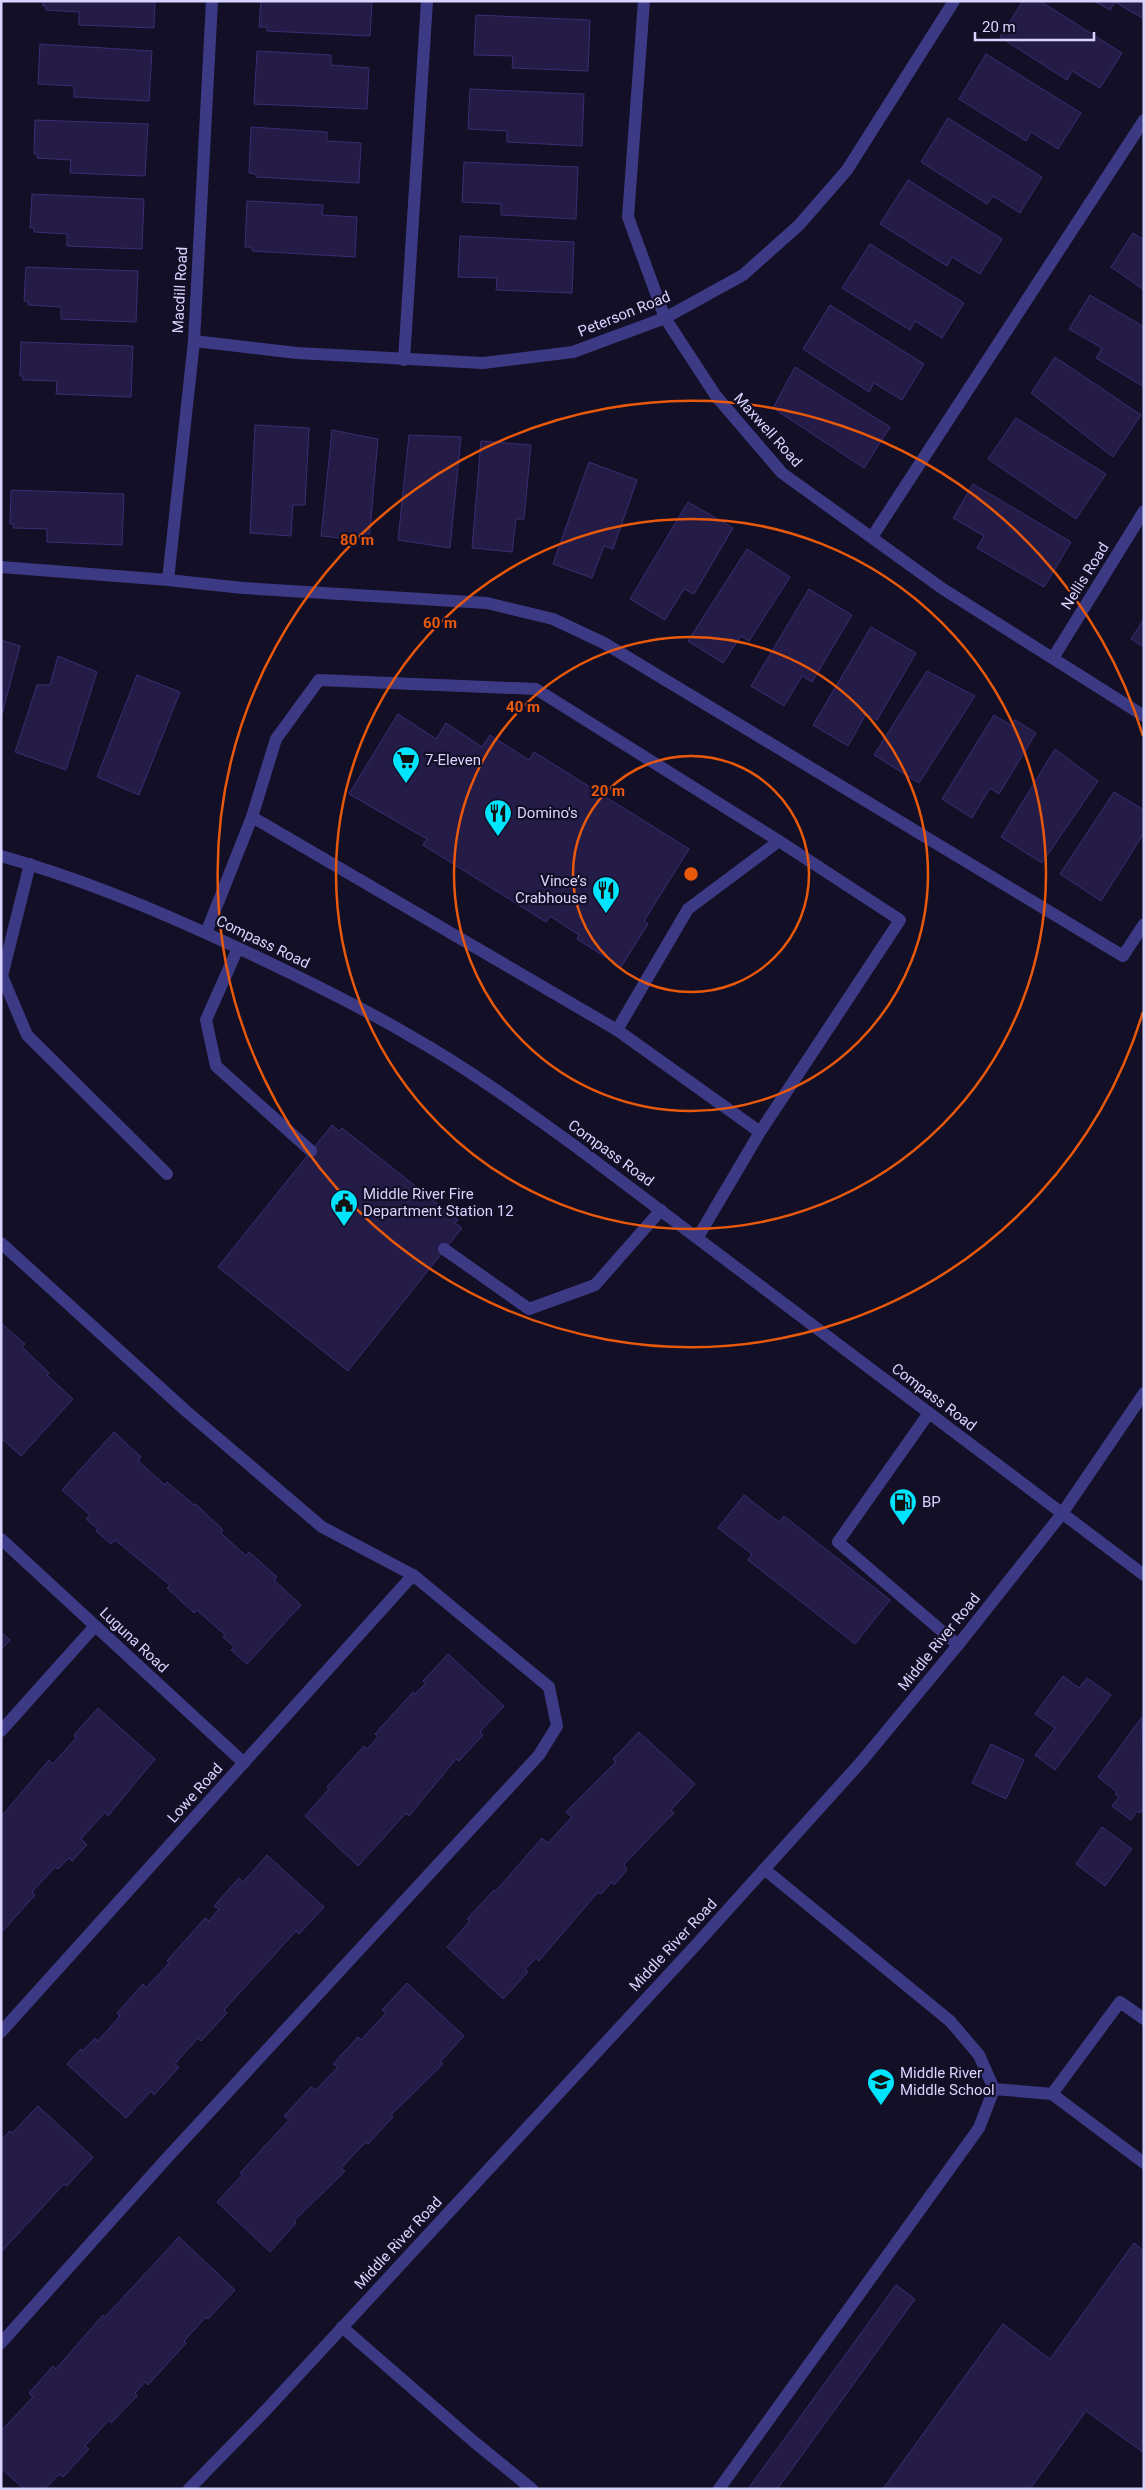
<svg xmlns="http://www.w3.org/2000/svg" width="1145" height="2490" font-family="Roboto,sans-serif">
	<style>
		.building { fill: #241b47; stroke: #3b2d73 }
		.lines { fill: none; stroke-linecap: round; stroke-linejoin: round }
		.minor { stroke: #3d3a85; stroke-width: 12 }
		.ring { fill: none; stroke: #e8590c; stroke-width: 2.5 }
		.labels { text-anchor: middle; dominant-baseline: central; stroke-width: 4.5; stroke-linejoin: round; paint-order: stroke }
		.street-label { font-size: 15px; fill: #d9d4ff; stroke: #130f26 }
		.poi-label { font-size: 15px; fill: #d9d4ff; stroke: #130f26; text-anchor: start }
		.centre { fill: #e8590c; stroke: #130f26; stroke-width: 2.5 }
		.ring-label { font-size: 15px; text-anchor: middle; font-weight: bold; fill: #e8590c; stroke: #130f26; stroke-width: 4.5; stroke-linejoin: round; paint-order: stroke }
	</style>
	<rect width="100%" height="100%" fill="#130f26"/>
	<!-- building -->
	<g class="building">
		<path d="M43,1h112l-1,27 -75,-3v-13l-33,-2v-4h-3z"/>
		<path d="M261,1h111l-2,35 -103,-5v-4h-8z"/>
		<path d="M1023,1h17l82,52 -22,35 -28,-17 -5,9 -67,-43z"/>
		<path d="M1094,1h50v18l-29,-17 -5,8z"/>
		<path d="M476,15l114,5 -2,51 -76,-3 1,-12 -39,-1z"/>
		<path d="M40,44l112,7 -3,50 -75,-4v-11l-36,-2z"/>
		<path d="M257,51l74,4v10l38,3 -2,41 -113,-5z"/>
		<path d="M986,54l95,59 -23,36 -27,-17 -5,9 -67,-42z"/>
		<path d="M470,89l114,5 -2,52 -75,-4v-11l-39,-2z"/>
		<path d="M948,118l94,59 -22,36 -27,-17 -6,8 -66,-42z"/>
		<path d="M35,120l113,4 -3,52 -75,-3 1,-13 -34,-2 1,-4h-4z"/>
		<path d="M251,127l76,5v9l34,2 -2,40 -103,-6v-3l-7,-1z"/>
		<path d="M464,162l114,5 -2,52 -75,-4v-11l-39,-2z"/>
		<path d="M908,180l94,59 -22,35 -28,-17 -5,9 -67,-42z"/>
		<path d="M32,194l112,5 -2,50 -75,-3v-12l-33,-2v-4h-4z"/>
		<path d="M247,201l76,4 -1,10 35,2 -2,40 -103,-6v-4h-7z"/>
		<path d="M1133,233l11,7v50l-33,-23z"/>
		<path d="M460,236l114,6 -2,51 -76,-3 1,-12 -39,-1z"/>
		<path d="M870,244l94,59 -22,35 -27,-17 -5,9 -68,-42z"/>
		<path d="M26,267l112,4 -2,51 -75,-3v-12l-33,-2v-4h-4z"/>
		<path d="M1090,295l54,32v60l-48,-29 6,-10 -33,-19z"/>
		<path d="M830,305l94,59 -22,36 -28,-17 -5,9 -66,-43z"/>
		<path d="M21,342l112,4 -2,51 -75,-3 1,-13 -34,-1v-4h-3z"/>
		<path d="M1055,357l86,58 -28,42 -82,-64z"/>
		<path d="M795,367l95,60 -26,41 -91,-60z"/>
		<path d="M1016,418l90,56 -30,45 -88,-60z"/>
		<path d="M255,425l54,3 -4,77h-12l-2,31 -41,-3z"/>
		<path d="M332,430l46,9 -9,102 -48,-5z"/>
		<path d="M409,435l52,2 -11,111 -52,-8z"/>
		<path d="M481,441l50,4 -7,74h-8l-4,33 -40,-4z"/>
		<path d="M589,462l48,18 -24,69 -9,-3 -12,32 -39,-14z"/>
		<path d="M973,484l98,58 -27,45 -67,-39 7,-12 -31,-18z"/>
		<path d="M11,490l113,4 -2,51 -75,-3v-13l-34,-1 1,-4h-4z"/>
		<path d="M688,502l45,26 -39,66 -10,-5 -19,31 -35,-21z"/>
		<path d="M747,549l43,28 -41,64 -8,-5 -18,27 -35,-22z"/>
		<path d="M809,589l43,26 -40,67 -10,-6 -18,30 -33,-20z"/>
		<path d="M1144,619v28l-13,-8z"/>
		<path d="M871,627l45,26 -39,67 -11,-6 -18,32 -35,-21z"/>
		<path d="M1,640l19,6 -19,72z"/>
		<path d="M58,656l39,16 -31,98 -51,-18 22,-67h13z"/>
		<path d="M927,671l48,25 -56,87 -45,-28z"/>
		<path d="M137,675l43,17 -41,103 -42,-18z"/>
		<path d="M398,714l38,25 10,-16 36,24 8,-12 39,25 5,-8 155,97 -45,72 4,3 -27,43 -44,-28 2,-4 -29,-19 -4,6 -123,-77 4,-6 -78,-45z"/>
		<path d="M994,715l18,11 3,-6 21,13 -37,61 -9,-6 -18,30 -30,-19z"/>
		<path d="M1055,749l43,32 -56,82 -41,-26z"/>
		<path d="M1114,792l30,18v23l-43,68 -41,-27z"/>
		<path d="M332,1125l7,6 3,-3 116,92 -3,3 7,5 -114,143 -130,-104z"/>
		<path d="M1,1323l24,21 -3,3 27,26 -2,2 26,24 -52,57 -20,-18z"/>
		<path d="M114,1432l27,25 -3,4 27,24 2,-3 27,23 2,-1 27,26 -2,3 25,23 3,-4 28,25 -3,3 27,25 -54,59 -16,-14 3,-3 -11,-10 2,-2 -28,-25 -3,3 -27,-25 3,-3 -55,-45 -4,4 -15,-13 2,-2 -12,-10 4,-4 -28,-25z"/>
		<path d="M744,1495l35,27 5,-6 106,84 -35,44 -107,-84 4,-6 -34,-26z"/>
		<path d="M1,1632l9,8 -9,10z"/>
		<path d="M448,1654l56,52 -24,26 3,3 -24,26 -3,-2 -47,57 -3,-3 -48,53 -53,-50 24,-27 -2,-2 37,-41 3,3 11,-12 -3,-3 38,-42 2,2 11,-11 -3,-2z"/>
		<path d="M1063,1676l16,12 8,-10 24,17 -56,75 -20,-15 20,-27 -20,-14z"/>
		<path d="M98,1708l57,51 -47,57 -3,-4 -24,27 6,6 -15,16 -3,-3 -11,11 -3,-2 -23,25 3,3 -34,38v-116l48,-57 4,4 23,-26 -2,-3z"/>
		<path d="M1142,1717l2,90 -4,6 -3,-2 -6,9 -19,-14 7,-9 -4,-3 2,-2 -19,-15z"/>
		<path d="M639,1732l56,52 -24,26 3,3 -50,51 3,6 -13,15 -2,-3 -11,12 -3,-2 -59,69 -3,-3 -11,12 3,2 -25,27 -56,-52 23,-26 -3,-2 27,-29 2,1 46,-53 6,5 24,-26 -6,-5 50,-50 -3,-3z"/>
		<path d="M991,1744l33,16 -18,39 -34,-16z"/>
		<path d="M1102,1827l30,22 -27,37 -29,-22z"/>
		<path d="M267,1855l57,52 -25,27 -3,-3 -72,79 3,3 -26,28 -3,-3 -23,26 4,3 -25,28 -3,-4 -25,27 -59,-54 14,-15 2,2 12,-13 3,3 22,-25 -3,-3 26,-29 3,4 23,-25 -2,-2 38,-43 4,3 10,-12 -5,-3 25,-28 4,4z"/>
		<path d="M407,1983l57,53 -24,26 3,2 -52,51 2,2 -25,27 -2,-2 -25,26 4,3 -51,50 2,2 -26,29 -53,-50 26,-28 -3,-1 49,-53 -5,-4 27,-29 5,3 22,-23 -5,-3 25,-27 3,3 25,-27 -4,-3z"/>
		<path d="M38,2106l55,51 -26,29 -3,-2 -63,68v-112l9,-9 2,2z"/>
		<path d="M179,2237l56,53 -27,29 -2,-2 -22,24 2,2 -38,42 -3,-3 -10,11 2,3 -26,27 -2,-3 -24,26 4,3 -26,28 -4,-3 -14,15h-21l-23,-21v-37l32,-34 -4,-4 24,-27 3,3 47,-54 2,2z"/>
		<path d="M1134,2243l10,8v202l-58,-42 -56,78h-147l120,-165 47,35z"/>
		<path d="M896,2285l19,14 -137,189 2,1h-32z"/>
	</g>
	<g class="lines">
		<!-- minor -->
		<g class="minor">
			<path d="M644,1l-16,216 37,101 51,78 66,77 161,116 201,127"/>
			<path d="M194,341l103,12 186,10 90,-11 92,-34 78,-43 56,-50 48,-55 107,-169"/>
			<path d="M404,360l23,-359"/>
			<path d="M872,537l272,-417"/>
			<path d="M1,567l167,13 75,8 244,15 66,16 51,24 519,313 21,-32"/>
			<path d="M168,580l26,-239 18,-340"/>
			<path d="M1053,658l91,-147"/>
			<path d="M252,817l24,-78 43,-59 217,9 243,152"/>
			<path d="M1,856c96,27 188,68 277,111 45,22 91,44 134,70 57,32 110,71 163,109l569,429"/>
			<path d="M30,864l-28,112 25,59 140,139"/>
			<path d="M206,933l46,-116 365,213"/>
			<path d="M238,948l-32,72 10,46 95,85"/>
			<path d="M698,1237l62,-105 140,-212 -121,-79 -91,68 -71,121 143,102"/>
			<path d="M1,1243l185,168 136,116 91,48 136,112 8,39 -18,29 -372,403 -166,185"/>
			<path d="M444,1249l85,60 66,-24 66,-75"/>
			<path d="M929,1413l-91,129 120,103"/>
			<path d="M1,1539l243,224"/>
			<path d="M1,1731l94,-105"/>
			<path d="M764,1869l186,152 29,34 15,34 58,5 92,69"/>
			<path d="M1,2032l412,-457"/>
			<path d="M1052,2094l68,-92 24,17"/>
			<path d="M342,2327l131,114 59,48"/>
			<path d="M189,2489l77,-79 429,-464 166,-184 97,-117 103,-130 83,-122"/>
			<path d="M719,2489l260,-361 15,-39"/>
		</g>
	</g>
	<!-- distance rings -->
	<g class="ring">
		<circle cx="691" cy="874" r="118"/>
		<circle cx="691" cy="874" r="237"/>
		<circle cx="691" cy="874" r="355"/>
		<path d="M1143 1012A473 473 0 1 1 1143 736"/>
	</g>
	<!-- icons -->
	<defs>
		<g id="supermarket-pin" transform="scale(1.4375)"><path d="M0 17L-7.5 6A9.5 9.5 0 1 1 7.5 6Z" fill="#00e5ff" stroke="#130f26"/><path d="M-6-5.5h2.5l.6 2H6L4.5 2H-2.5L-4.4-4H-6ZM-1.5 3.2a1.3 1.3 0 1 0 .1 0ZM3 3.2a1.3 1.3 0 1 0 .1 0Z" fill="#111"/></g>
		<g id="restaurant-pin" transform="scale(1.4375)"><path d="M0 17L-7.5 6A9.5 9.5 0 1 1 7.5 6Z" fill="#00e5ff" stroke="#130f26"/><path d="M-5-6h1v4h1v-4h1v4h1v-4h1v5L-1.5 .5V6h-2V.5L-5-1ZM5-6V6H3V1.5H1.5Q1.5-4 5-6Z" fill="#111"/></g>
		<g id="civic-pin" transform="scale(1.4375)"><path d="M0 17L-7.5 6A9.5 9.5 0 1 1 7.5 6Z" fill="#00e5ff" stroke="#130f26"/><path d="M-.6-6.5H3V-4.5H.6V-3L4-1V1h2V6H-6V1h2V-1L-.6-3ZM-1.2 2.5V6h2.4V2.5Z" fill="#111"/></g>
		<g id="fuel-pin" transform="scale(1.4375)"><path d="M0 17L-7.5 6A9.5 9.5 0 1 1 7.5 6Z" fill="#00e5ff" stroke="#130f26"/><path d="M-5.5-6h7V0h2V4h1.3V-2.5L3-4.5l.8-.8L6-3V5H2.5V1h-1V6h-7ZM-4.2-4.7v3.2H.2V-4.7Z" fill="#111"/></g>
		<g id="school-pin" transform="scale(1.4375)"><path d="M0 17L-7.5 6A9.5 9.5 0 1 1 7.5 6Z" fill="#00e5ff" stroke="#130f26"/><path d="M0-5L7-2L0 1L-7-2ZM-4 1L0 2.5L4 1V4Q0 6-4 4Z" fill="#111"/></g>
	</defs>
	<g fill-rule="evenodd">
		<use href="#supermarket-pin" x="406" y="760"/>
		<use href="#restaurant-pin" x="498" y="813"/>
		<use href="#restaurant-pin" x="606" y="890"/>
		<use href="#civic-pin" x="344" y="1203"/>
		<use href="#fuel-pin" x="903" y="1502"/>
		<use href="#school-pin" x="881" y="2082"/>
	</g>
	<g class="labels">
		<!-- street labels -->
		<g class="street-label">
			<text transform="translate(180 290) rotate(-87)">Macdill Road</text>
			<text transform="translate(624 314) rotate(-22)">Peterson Road</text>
			<text transform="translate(768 430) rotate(48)">Maxwell Road</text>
			<text transform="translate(1085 576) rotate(-58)">Nellis Road</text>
			<text transform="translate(263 942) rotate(26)">Compass Road</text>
			<text transform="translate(611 1153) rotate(36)">Compass Road</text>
			<text transform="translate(934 1397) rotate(37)">Compass Road</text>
			<text transform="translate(134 1640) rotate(43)">Luguna Road</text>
			<text transform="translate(939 1642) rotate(-51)">Middle River Road</text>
			<text transform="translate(195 1793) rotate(-48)">Lowe Road</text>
			<text transform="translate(673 1945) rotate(-47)">Middle River Road</text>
			<text transform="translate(398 2243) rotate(-47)">Middle River Road</text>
		</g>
		<!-- poi labels -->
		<g class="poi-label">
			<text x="425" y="760">7-Eleven</text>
			<text x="517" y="813">Domino's</text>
			<text x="587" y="881" text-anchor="end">Vince’s<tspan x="587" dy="17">Crabhouse</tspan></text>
			<text x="363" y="1194">Middle River Fire<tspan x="363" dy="17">Department Station 12</tspan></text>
			<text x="922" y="1502">BP</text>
			<text x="900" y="2073">Middle River<tspan x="900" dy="17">Middle School</tspan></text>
		</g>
	</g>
	<circle cx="691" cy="874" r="8" class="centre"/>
	<g class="ring-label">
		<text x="357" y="545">80 m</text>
		<text x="440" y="628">60 m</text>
		<text x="523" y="712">40 m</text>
		<text x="608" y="796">20 m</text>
	</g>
	<!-- border -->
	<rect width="1145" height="2490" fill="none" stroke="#d9d4ff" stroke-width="5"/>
	<!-- scale -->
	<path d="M975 32v8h119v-8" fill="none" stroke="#d9d4ff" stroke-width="2.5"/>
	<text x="982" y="32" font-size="15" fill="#d9d4ff" stroke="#130f26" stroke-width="4" paint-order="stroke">20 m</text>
</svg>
